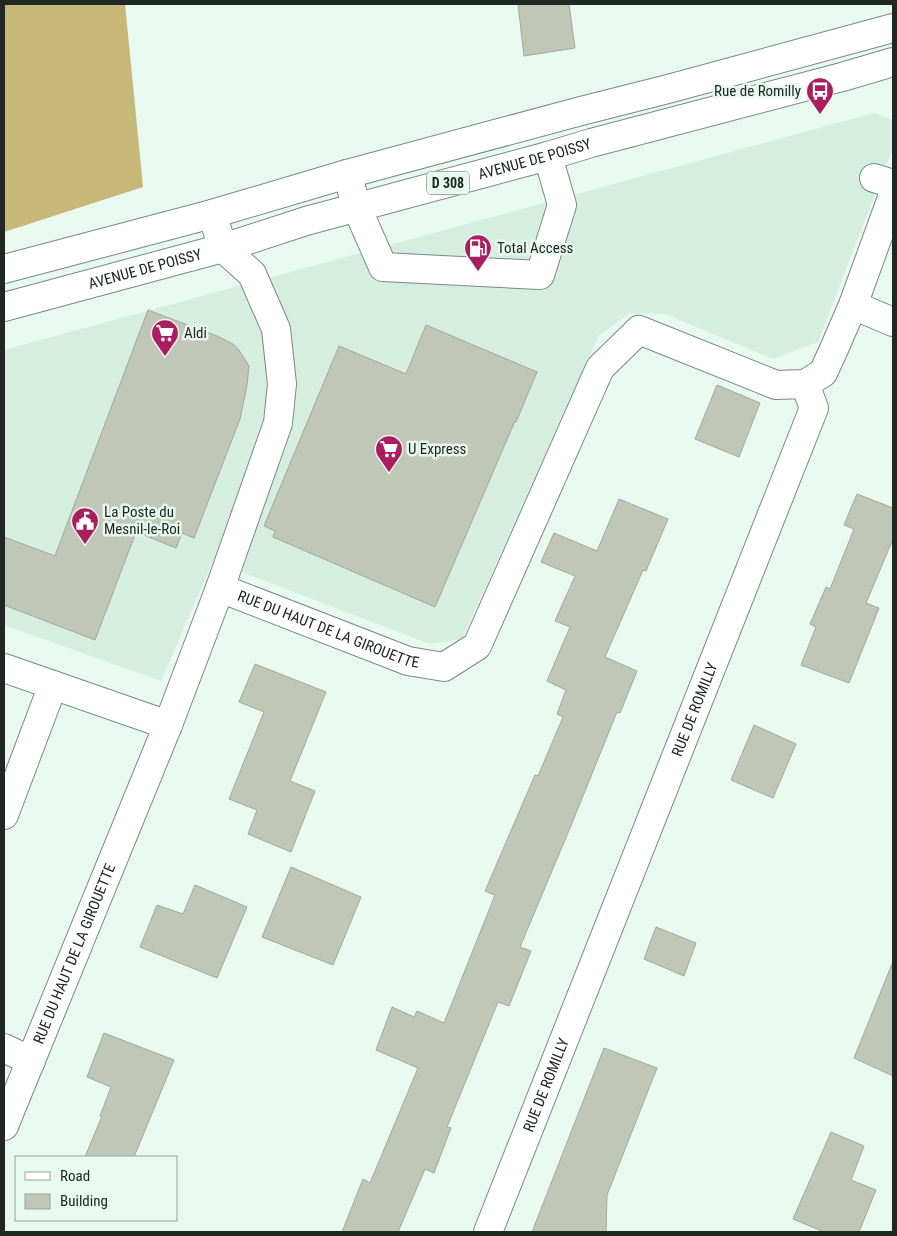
<svg xmlns="http://www.w3.org/2000/svg" width="897" height="1236" font-family="'Roboto Condensed',sans-serif">
	<style>
		.built { fill: #d5eedf }
		.forest { fill: #c7b779 }
		.building { fill: #c0c7b7; stroke: #a1a899 }
		.lines { fill: none; stroke-linecap: round; stroke-linejoin: round }
		.minor-casing { stroke: #7a8a80; stroke-width: 30 }
		.major-casing { stroke: #7a8a80; stroke-width: 30 }
		.minor { stroke: #fff; stroke-width: 28 }
		.major { stroke: #fff; stroke-width: 28 }
		.labels { text-anchor: middle; dominant-baseline: central; stroke-width: 5; stroke-linejoin: round; paint-order: stroke }
		.shield { fill: #e8f9ef; stroke: #5d6660; stroke-width: 1 }
		.shield-label { font-size: 14px; font-weight: bold; fill: #212723 }
		.poi-label { font-size: 15px; fill: #212723; stroke: #e8f9ef; text-anchor: start }
		.street-label { font-size: 15px; fill: #212723; stroke: #e8f9ef }
	</style>
	<rect width="100%" height="100%" fill="#e8f9ef"/>
	<!-- built -->
	<path class="built" d="M874,113l19,7v28l-75,194 -45,17 -108,-45 -35,-1 -31,22 -137,304 -32,5 -217,-83 -52,120 -157,-56v-275z"/>
	<!-- forest -->
	<path class="forest" d="M4,4h121l18,183 -139,45z"/>
	<!-- building -->
	<g class="building">
		<path d="M518,4h51l6,44 -51,8z"/>
		<path d="M148,310l69,26 16,8 6,6 10,16 -2,19 -7,34 -46,119 -12,-5 -6,15 -40,-16 -41,108 -91,-35v-68l51,19z"/>
		<path d="M426,325l111,47 -21,50 -1,-1 -80,186 -162,-70 2,-6 -11,-5 75,-180 67,28z"/>
		<path d="M717,385l43,18 -21,54 -44,-18z"/>
		<path d="M857,494l36,14v31l-27,64 13,5 -30,75 -48,-18 15,-38 -6,-3 16,-37 4,2 24,-60 -10,-4z"/>
		<path d="M619,499l49,20 -22,52 -3,-1 -38,87 32,14 -17,42 -3,-1 -47,116 -50,119 11,4 -22,55 -11,-4 -51,125 4,1 -17,45 -9,-4 -27,63h-56l21,-53 7,4 48,-115 -42,-18 16,-43 22,10 3,-6 27,12 51,-128 -10,-4 50,-116 3,1 25,-59 -6,-3 9,-24 -19,-9 23,-54 -15,-6 20,-45 -34,-14 13,-29 43,18z"/>
		<path d="M255,664l71,28 -36,89 25,10 -24,61 -43,-18 9,-24 -28,-11 35,-87 -25,-10z"/>
		<path d="M754,725l42,19 -23,54 -42,-18z"/>
		<path d="M291,867l70,30 -28,68 -71,-28z"/>
		<path d="M195,885l52,22 -30,71 -77,-31 17,-42 26,9z"/>
		<path d="M656,927l40,16 -12,33 -40,-17z"/>
		<path d="M892,964h1v112l-39,-18z"/>
		<path d="M104,1033l70,27 -40,97h-49l17,-41h-2l11,-29 -24,-10z"/>
		<path d="M604,1048l53,20 -50,127 -1,37h-74z"/>
		<path d="M831,1132l33,14 -13,34 25,10 -17,42h-35l-31,-13z"/>
	</g>
	<g class="lines">
		<!-- minor casing -->
		<g class="minor-casing">
			<g id="minor">
				<path d="M347,174l10,34 26,59 157,8 22,-70 -14,-49"/>
				<path d="M874,178l19,6"/>
				<path d="M212,214l11,34 29,26 24,55 6,55 -4,39 -58,165"/>
				<path d="M853,305l40,17"/>
				<path d="M4,668l164,57"/>
				<path d="M4,815l49,-130"/>
				<path d="M4,1048l27,13"/>
				<path id="s1" d="M4,1126l164,-401 52,-137 188,73 36,6 33,-21 123,-278 39,-38 137,55 29,-1 18,-11 11,-24 19,-44 40,-110"/>
				<path id="s2" d="M488,1232l326,-824 -9,-24"/>
			</g>
		</g>
		<!-- major casing -->
		<g class="major-casing">
			<g id="major">
				<path d="M4,269l208,-55 135,-40 234,-63 87,-22 225,-61"/>
				<path id="s3" d="M4,307l219,-59 83,-27 242,-65 43,-13 251,-66 51,-15"/>
			</g>
		</g>
		<!-- minor -->
		<use href="#minor" class="minor"/>
		<!-- major -->
		<use href="#major" class="major"/>
	</g>
	<!-- icons -->
	<defs>
		<g id="bus-pin" transform="scale(1.4375)"><path d="M0 17L-7.5 6A9.5 9.5 0 1 1 7.5 6Z" fill="#aa1e60" stroke="#e8f9ef"/><path d="M-5-6H5V4H4V6H2V4H-2V6H-4V4H-5ZM-3.5-4V0h7V-4ZM-3.5 1.2v1.5H-2V1.2ZM2 1.2v1.5H3.5V1.2Z" fill="#fff"/></g>
		<g id="fuel-pin" transform="scale(1.4375)"><path d="M0 17L-7.5 6A9.5 9.5 0 1 1 7.5 6Z" fill="#aa1e60" stroke="#e8f9ef"/><path d="M-5.5-6h7V0h2V4h1.3V-2.5L3-4.5l.8-.8L6-3V5H2.5V1h-1V6h-7ZM-4.2-4.7v3.2H.2V-4.7Z" fill="#fff"/></g>
		<g id="supermarket-pin" transform="scale(1.4375)"><path d="M0 17L-7.5 6A9.5 9.5 0 1 1 7.5 6Z" fill="#aa1e60" stroke="#e8f9ef"/><path d="M-6-5.5h2.5l.6 2H6L4.5 2H-2.5L-4.4-4H-6ZM-1.5 3.2a1.3 1.3 0 1 0 .1 0ZM3 3.2a1.3 1.3 0 1 0 .1 0Z" fill="#fff"/></g>
		<g id="civic-pin" transform="scale(1.4375)"><path d="M0 17L-7.5 6A9.5 9.5 0 1 1 7.5 6Z" fill="#aa1e60" stroke="#e8f9ef"/><path d="M-.6-6.5H3V-4.5H.6V-3L4-1V1h2V6H-6V1h2V-1L-.6-3ZM-1.2 2.5V6h2.4V2.5Z" fill="#fff"/></g>
	</defs>
	<g fill-rule="evenodd">
		<use href="#bus-pin" x="820" y="91"/>
		<use href="#fuel-pin" x="478" y="248"/>
		<use href="#supermarket-pin" x="165" y="333"/>
		<use href="#supermarket-pin" x="389" y="449"/>
		<use href="#civic-pin" x="85" y="521"/>
	</g>
	<g class="labels">
		<!-- shield labels -->
		<rect class="shield" x="427" y="171.5" width="42" height="23" rx="4"/>
		<g class="shield-label">
			<text x="448" y="183">D 308</text>
		</g>
		<!-- poi labels -->
		<g class="poi-label">
			<text x="801" y="91" text-anchor="end">Rue de Romilly</text>
			<text x="497" y="248">Total Access</text>
			<text x="184" y="333">Aldi</text>
			<text x="408" y="449">U Express</text>
			<text x="104" y="512">La Poste du<tspan x="104" dy="17">Mesnil-le-Roi</tspan></text>
		</g>
		<!-- street labels -->
		<g class="street-label">
			<text stroke="none"><textPath href="#s3" startOffset="551">AVENUE DE POISSY</textPath></text>
			<text stroke="none"><textPath href="#s3" startOffset="146">AVENUE DE POISSY</textPath></text>
			<text stroke="none"><textPath href="#s1" startOffset="696">RUE DU HAUT DE LA GIROUETTE</textPath></text>
			<text stroke="none"><textPath href="#s2" startOffset="562">RUE DE ROMILLY</textPath></text>
			<text stroke="none"><textPath href="#s1" startOffset="186">RUE DU HAUT DE LA GIROUETTE</textPath></text>
			<text stroke="none"><textPath href="#s2" startOffset="158">RUE DE ROMILLY</textPath></text>
		</g>
	</g>
	<!-- border -->
	<rect width="897" height="1236" fill="none" stroke="#212723" stroke-width="10"/>
	<!-- legend -->
	<rect x="15" y="1156" width="162" height="65" fill="#e8f9ef" stroke="#98a59d"/>
	<rect x="25" y="1172" width="25" height="8" fill="#ffffff" stroke="#98a59d"/>
	<text x="60" y="1181" font-size="15" fill="#212723">Road</text>
	<rect x="25" y="1194" width="25" height="15" fill="#c0c7b7" stroke="#98a59d"/>
	<text x="60" y="1206" font-size="15" fill="#212723">Building</text>
</svg>
